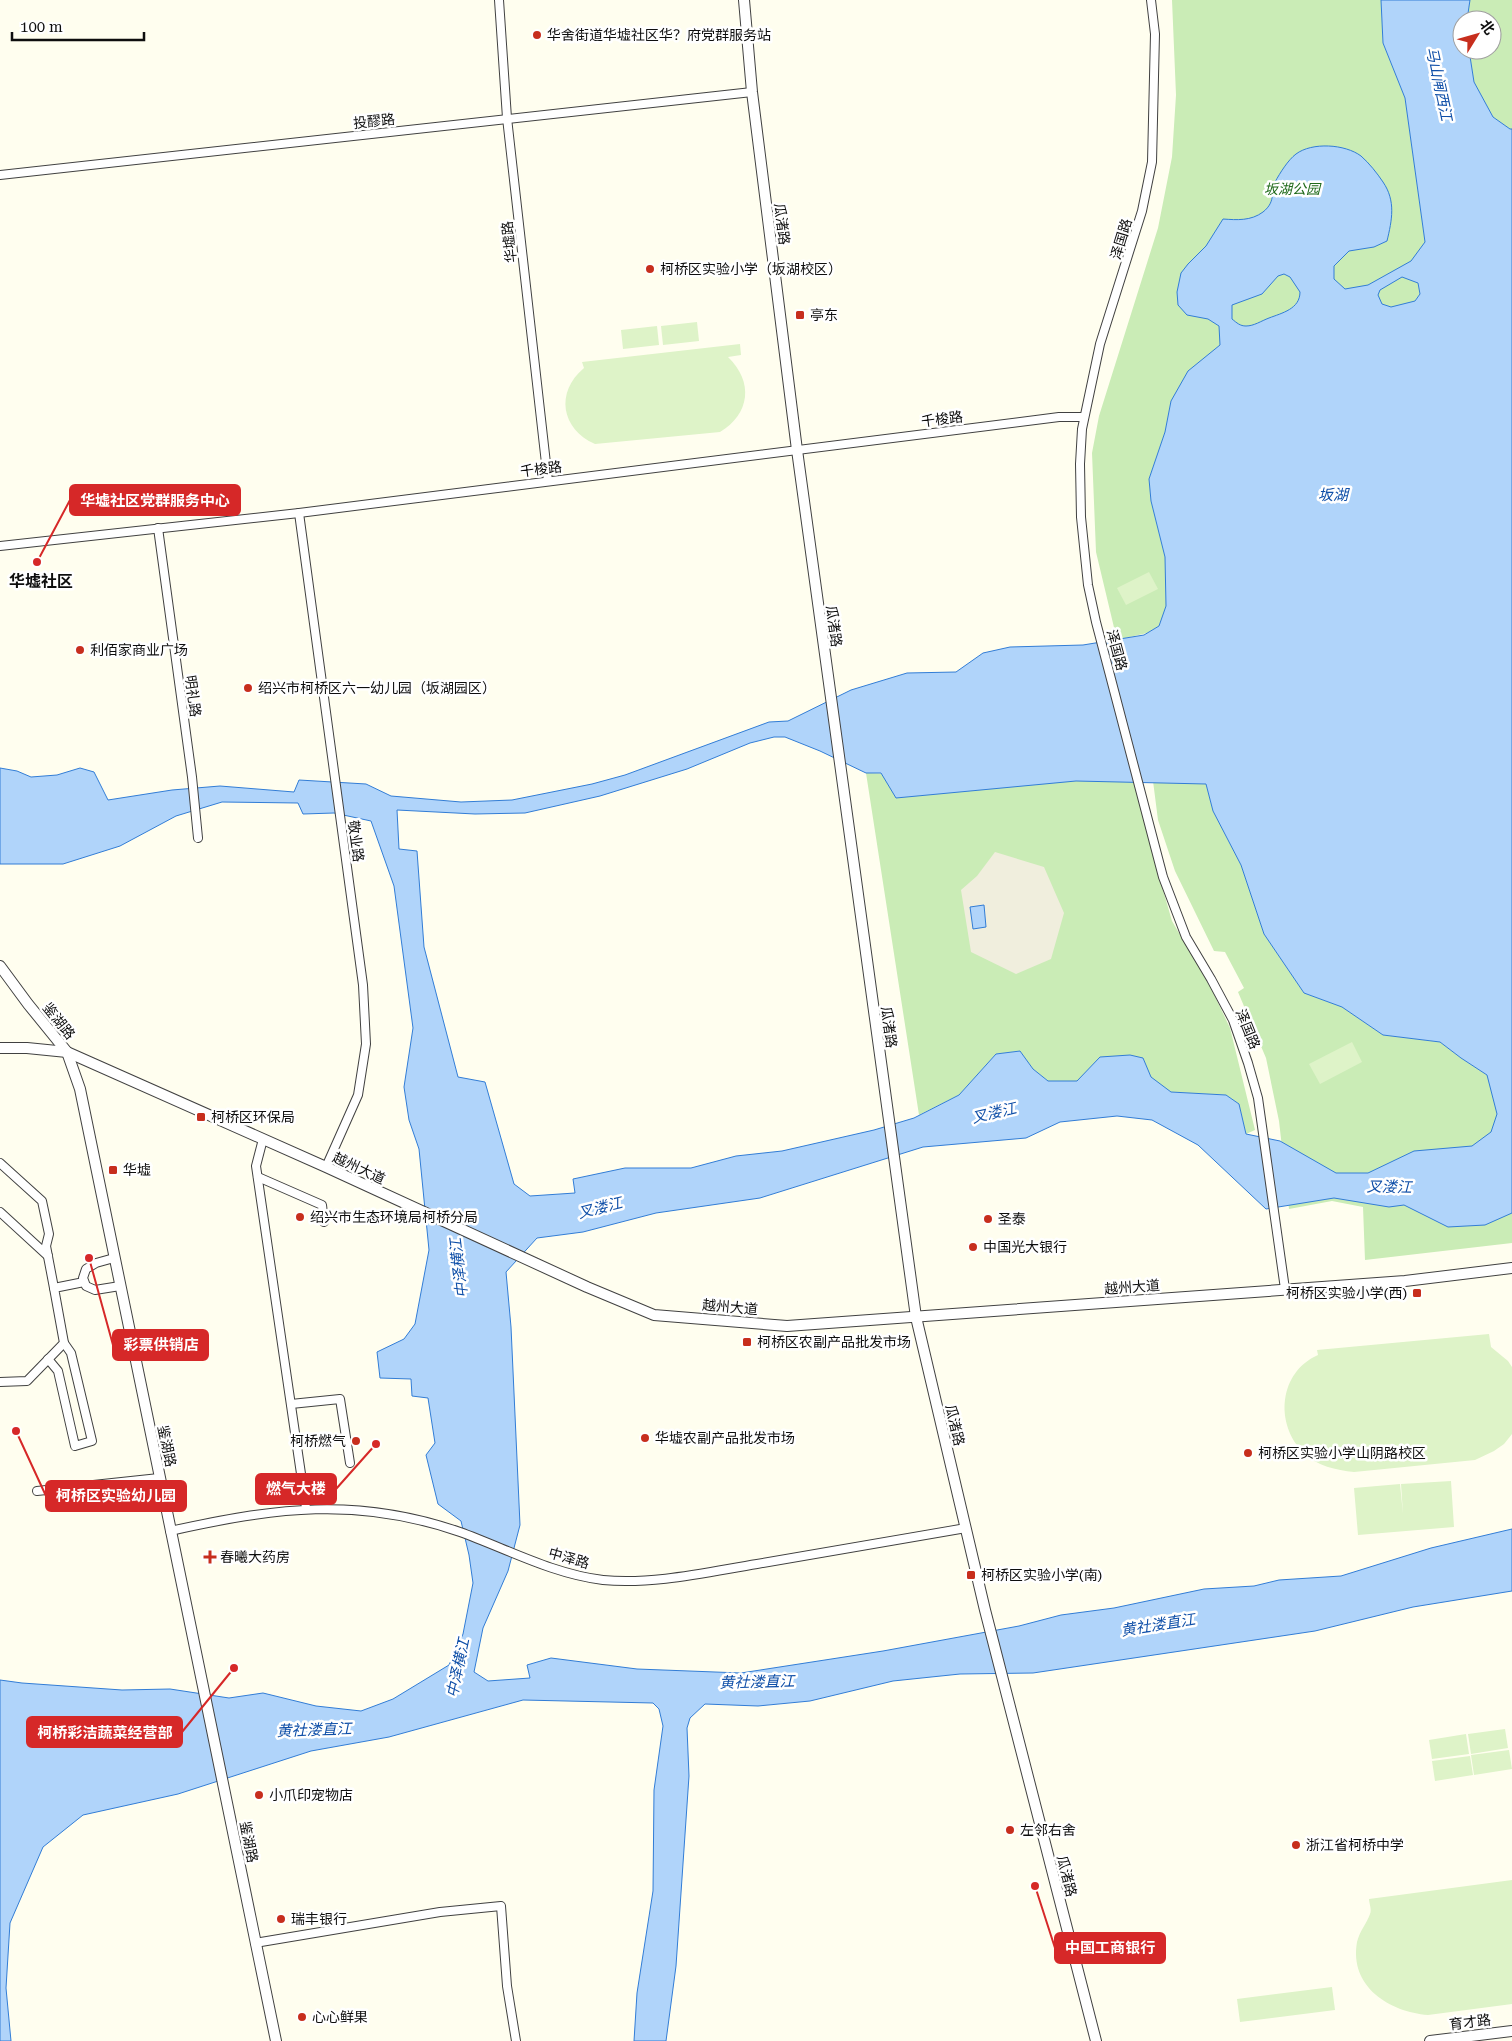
<svg xmlns="http://www.w3.org/2000/svg" width="1512" height="2041" font-family="'Roboto Serif','Noto Sans SC',serif">
	<style>
		.green { fill: #caecb6 }
		.pitch { fill: #def3c8 }
		.plaza { fill: #f0eedd }
		.water { fill: #b0d4fa; stroke: #327dd6; fill-rule: evenodd }
		.lines { fill: none; stroke-linecap: round; stroke-linejoin: round }
		.minor-casing { stroke: #414141; stroke-width: 10 }
		.tertiary-casing { stroke: #414141; stroke-width: 12 }
		.minor { stroke: #fff; stroke-width: 8 }
		.tertiary { stroke: #fff; stroke-width: 10 }
		.poi-dot { fill: #c72e1d; stroke: #fff; stroke-width: 2 }
		.labels { text-anchor: middle; dominant-baseline: central; stroke-width: 5; stroke-linejoin: round; paint-order: stroke }
		.poi-label { font-size: 14px; fill: #0e0e0e; stroke: #fff; text-anchor: start }
		.street-label { font-size: 14px; fill: #0e0e0e; stroke: #fff }
		.park-label { font-size: 14px; font-style: italic; fill: #1f6a1a; stroke: #fff }
		.water-label { font-size: 15px; font-style: italic; fill: #0f4fa8; stroke: #fff }
		.quarter-label { font-size: 16px; font-weight: bold; fill: #0e0e0e; stroke: #fff }
		.leader { fill: none; stroke: #d62828; stroke-width: 2 }
		.callout-dot { fill: #d62828; stroke: #fff; stroke-width: 2 }
		.callout { fill: #d62828; stroke: #d62828; stroke-width: 2 }
		.callout-label { font-size: 15px; text-anchor: middle; font-weight: bold; fill: #fff }
	</style>
	<rect width="100%" height="100%" fill="#fffeef"/>
	<!-- green -->
	<g class="green">
		<path d="M1172,0h209l2,43 22,55 20,144 -7,41 2,11 -5,7 -244,100 -6,31 -16,47 2,22 14,56 1,49 -7,20 -12,7 -30,7 -21,-88 -4,-99 7,-37 59,-188 14,-71 4,-62z"/>
		<path d="M1470,0h42v129h-2l-17,-12 -19,-35 -5,-32h23v-30h-25z"/>
		<path d="M866,773l269,9 17,70 20,69 39,67 19,40 25,102 -9,4 -7,-30 -13,-9 -55,-3 -20,-14 -8,-20 -69,27 -26,-4 -15,-12 -13,-18 -24,3 -37,41 -40,20z"/>
		<path d="M1153,781l53,3 7,27 28,54 23,69 40,59 38,14 41,28 57,7 21,16 26,17 25,32v136l-147,17 -2,-53 -31,-6 -43,8 -10,-88 -13,-63 -28,-66 6,-4 -19,-36 -11,-1 -39,-80 -17,-51z"/>
	</g>
	<!-- pitch -->
	<g class="pitch">
		<path d="M697,322l2,19 -36,4 -2,-19z"/>
		<path d="M657,326l2,19 -36,4 -2,-19z"/>
		<path d="M740,344l1,11 -13,2c26,25 22,57 -8,75l-125,12c-34,-15 -40,-52 -11,-76l-2,-6z"/>
		<path d="M1149,572l9,17 -32,16 -9,-17z"/>
		<path d="M1352,1042l10,20 -42,22 -11,-20z"/>
		<path d="M1489,1334l2,13 17,14 4,6v67l-8,10 -10,7 -19,9 -121,12c-18,-2 -37,-6 -50,-19 -30,-29 -25,-81 14,-98l-1,-5z"/>
		<path d="M1451,1481l3,46 -96,8 -4,-47 46,-4 3,30 -2,-30z"/>
		<path d="M1505,1729l3,19 -37,6 -3,-20z"/>
		<path d="M1466,1734l3,20 -37,5 -3,-19z"/>
		<path d="M1509,1750l3,19 -38,6 -3,-20z"/>
		<path d="M1470,1756l3,19 -38,6 -3,-20z"/>
		<path d="M1512,1880v124l-84,11c-38,-3 -79,-28 -71,-73 3,-12 10,-19 13,-28 2,-4 -1,-11 -1,-15z"/>
		<path d="M1332,1987l3,23 -95,12 -3,-23z"/>
	</g>
	<!-- plaza -->
	<path class="plaza" d="M995,852l49,15 20,46 -13,46 -35,15 -45,-22 -10,-62 16,-14z"/>
	<!-- water -->
	<g class="water">
		<path d="M1381,0h89l-3,20h-5v30h7l5,32 19,35 17,12h2v1084l-27,12 -37,2 -44,-22 -15,2 -55,-9 -68,11 -68,-64 -46,-25 -35,-4 -57,6 -34,16 -103,9 -163,51 -104,15 -73,19 -46,6 -31,34 5,55 9,198 -12,46 -25,57 -9,44 14,9 42,-3 -3,-13 24,-7 86,11 104,4 142,-22 136,-25 42,-11 53,-7 90,-19 50,-3 25,-6 62,-4 90,-28 81,-19v62l-99,16 -98,24 -282,42 -73,1 -67,7 -83,20 -52,5 -53,-2 -15,14 -3,10 2,48 -13,190 -10,75h-32l3,-48 16,-102 1,-101 9,-64 -4,-17 -6,-6 -130,-3 -134,37 -78,14 -133,43 -95,21 -40,32 -33,76 -4,65 5,53h-11v-361l22,3 100,7 48,-1 59,9 34,-5 53,13 45,5 32,-12 56,-34 14,-31 10,-51 -4,-28 -8,-34 -23,-17 -12,-49 9,-12 -7,-45 -16,-2 -1,-17 -31,-1 -3,-26 27,-13 11,-15 14,-74 -10,-101 -10,-29 -5,-33 9,-59 -19,-142 -23,-65 -37,-8 -31,1 -5,-11 -76,-1 -46,14 -56,30 -57,18h-63v-96l17,3 14,6 26,-2 23,-7 14,4 14,28 64,-10 48,-4 74,6 5,-12 67,4 25,12 70,6 51,-2 80,-16 33,-9 144,-53 19,-1 63,-31 56,-17 49,-1 27,-19 27,-6 73,-2 61,-10 15,-9 7,-20 -1,-49 -14,-56 -2,-22 16,-47 6,-31 17,-30 32,-26 -1,-19 -11,-7 -21,-4 -9,-10 -1,-13 4,-19 7,-9 18,-18 17,-27c14,1 28,2 40,-7 14,-11 7,-22 12,-30 5,-9 13,-22 21,-28 16,-12 49,-10 65,2 8,7 16,17 22,26 13,19 9,38 4,59l-13,6 -25,4 -15,15v13l11,10 23,-4 43,-24 14,-19 -20,-144 -22,-55zM1284,274l6,3 10,15c0,17 -18,21 -31,26 -8,3 -15,8 -23,8 -6,0 -9,-3 -14,-7v-14l30,-11 16,-18zM1402,277l16,6 2,11 -5,7 -24,6 -9,-3 -4,-9 2,-5zM774,737h11l35,14 46,22h15l15,25 180,-17 130,3 7,27 28,54 23,69 40,59 38,14 41,28 57,7 21,16 26,17 10,39 -6,18 -19,14 -58,5 -46,22h-32l-56,-32 -34,-7 -7,-30 -13,-9 -55,-3 -20,-15 -8,-19 -13,-3 -30,2 -23,24h-29l-15,-12 -13,-18 -24,3 -37,41 -45,23 -40,12 -92,21 -46,5 -45,12h-66l-52,11 2,14 -45,3 -16,-12 -29,-102 -27,-5 -34,-130 -7,-96 -18,-2 -2,-39 78,4 50,-1 75,-17 87,-27 63,-26z"/>
		<path d="M984,905l2,22 -13,2 -3,-22z"/>
	</g>
	<g class="lines">
		<!-- minor casing -->
		<g class="minor-casing">
			<g id="minor">
				<path d="M499,0l8,118 41,363"/>
				<path d="M1151,0l4,34 -3,128 -10,49 -42,133 -18,85 -2,35 1,53 7,68 8,37 67,255 23,60 25,42 22,41 15,43 10,35 27,191"/>
				<path d="M0,175l752,-83"/>
				<path d="M299,513l64,472 3,59 -8,51 -32,72"/>
				<path d="M158,528l34,249 6,61"/>
				<path d="M0,546l299,-33 760,-96h25"/>
				<path d="M263,1139l-7,27 50,342"/>
				<path d="M0,1163l42,38 7,33 -3,12 8,42"/>
				<path d="M258,1177l64,28 2,17"/>
				<path d="M0,1212l48,44"/>
				<path d="M114,1258l-18,5 -10,6 -3,9 3,8 9,4 25,-4"/>
				<path d="M48,1359l10,12 17,75 17,-5 -21,-88 -7,-10"/>
				<path d="M0,1382l27,-1 37,-38 -10,-55 30,-6"/>
				<path d="M291,1404l49,-5 10,64"/>
				<path d="M37,1491l122,-13"/>
				<path d="M170,1531c104,-23 187,-35 290,1 47,17 93,42 143,48 49,5 105,-8 154,-16 69,-12 139,-24 209,-36"/>
				<path d="M255,1943l185,-31 61,-6 6,80 9,55"/>
			</g>
		</g>
		<!-- tertiary casing -->
		<g class="tertiary-casing">
			<g id="tertiary">
				<path d="M744,0l8,92 45,358 119,867 69,293 111,431"/>
				<path d="M0,966l28,38 39,48 13,37 196,952"/>
				<path d="M0,1048h27l40,4 259,115 261,120 67,28 133,11 618,-45 107,-13"/>
				<path d="M1430,2041l82,-10"/>
			</g>
		</g>
		<!-- minor -->
		<use href="#minor" class="minor"/>
		<!-- tertiary -->
		<use href="#tertiary" class="tertiary"/>
	</g>
	<!-- markers -->
	<g class="poi-dot">
		<circle cx="537" cy="35" r="5"/>
		<circle cx="650" cy="269" r="5"/>
		<rect x="795" y="310" width="10" height="10" rx="2.5"/>
		<circle cx="80" cy="650" r="5"/>
		<circle cx="248" cy="688" r="5"/>
		<rect x="196" y="1112" width="10" height="10" rx="2.5"/>
		<rect x="108" y="1165" width="10" height="10" rx="2.5"/>
		<circle cx="300" cy="1217" r="5"/>
		<circle cx="988" cy="1219" r="5"/>
		<circle cx="973" cy="1247" r="5"/>
		<rect x="1412" y="1288" width="10" height="10" rx="2.5"/>
		<rect x="742" y="1337" width="10" height="10" rx="2.5"/>
		<circle cx="645" cy="1438" r="5"/>
		<circle cx="356" cy="1441" r="5"/>
		<circle cx="1248" cy="1453" r="5"/>
		<path d="M207.5 1549.5h5v5h5v5h-5v5h-5v-5h-5v-5h5z"/>
		<rect x="966" y="1570" width="10" height="10" rx="2.5"/>
		<circle cx="259" cy="1795" r="5"/>
		<circle cx="1010" cy="1830" r="5"/>
		<circle cx="1296" cy="1845" r="5"/>
		<circle cx="281" cy="1919" r="5"/>
		<circle cx="302" cy="2017" r="5"/>
	</g>
	<g class="labels">
		<!-- poi labels -->
		<g class="poi-label">
			<text x="547" y="35">华舍街道华墟社区华？府党群服务站</text>
			<text x="660" y="269">柯桥区实验小学（坂湖校区）</text>
			<text x="810" y="315">亭东</text>
			<text x="90" y="650">利佰家商业广场</text>
			<text x="258" y="688">绍兴市柯桥区六一幼儿园（坂湖园区）</text>
			<text x="211" y="1117">柯桥区环保局</text>
			<text x="123" y="1170">华墟</text>
			<text x="310" y="1217">绍兴市生态环境局柯桥分局</text>
			<text x="998" y="1219">圣泰</text>
			<text x="983" y="1247">中国光大银行</text>
			<text x="1407" y="1293" text-anchor="end">柯桥区实验小学(西)</text>
			<text x="757" y="1342">柯桥区农副产品批发市场</text>
			<text x="655" y="1438">华墟农副产品批发市场</text>
			<text x="346" y="1441" text-anchor="end">柯桥燃气</text>
			<text x="1258" y="1453">柯桥区实验小学山阴路校区</text>
			<text x="220" y="1557">春曦大药房</text>
			<text x="981" y="1575">柯桥区实验小学(南)</text>
			<text x="269" y="1795">小爪印宠物店</text>
			<text x="1020" y="1830">左邻右舍</text>
			<text x="1306" y="1845">浙江省柯桥中学</text>
			<text x="291" y="1919">瑞丰银行</text>
			<text x="312" y="2017">心心鲜果</text>
		</g>
		<!-- street labels -->
		<g class="street-label">
			<text transform="translate(374 121) rotate(-6)">投醪路</text>
			<text transform="translate(782 224) rotate(83)">瓜渚路</text>
			<text transform="translate(1121 239) rotate(-73)">泽国路</text>
			<text transform="translate(509 242) rotate(-96)">华墟路</text>
			<text transform="translate(942 419) rotate(-7)">千梭路</text>
			<text transform="translate(541 469) rotate(-7)">千梭路</text>
			<text transform="translate(834 626) rotate(82)">瓜渚路</text>
			<text transform="translate(1117 650) rotate(75)">泽国路</text>
			<text transform="translate(193 696) rotate(82)">明礼路</text>
			<text transform="translate(356 841) rotate(82)">敬业路</text>
			<text transform="translate(59 1021) rotate(51)">鉴湖路</text>
			<text transform="translate(889 1027) rotate(82)">瓜渚路</text>
			<text transform="translate(1248 1029) rotate(68)">泽国路</text>
			<text transform="translate(359 1168) rotate(25)">越州大道</text>
			<text transform="translate(1132 1287) rotate(-4)">越州大道</text>
			<text transform="translate(730 1307) rotate(5)">越州大道</text>
			<text transform="translate(955 1425) rotate(77)">瓜渚路</text>
			<text transform="translate(167 1446) rotate(78)">鉴湖路</text>
			<text transform="translate(569 1558) rotate(16)">中泽路</text>
			<text transform="translate(249 1842) rotate(79)">鉴湖路</text>
			<text transform="translate(1067 1876) rotate(76)">瓜渚路</text>
			<text transform="translate(1470 2022) rotate(-7)">育才路</text>
		</g>
		<!-- park labels -->
		<g class="park-label">
			<text x="1292" y="189">坂湖公园</text>
		</g>
		<!-- water labels -->
		<g class="water-label">
			<text transform="translate(1439 84) rotate(78)">马山闸西江</text>
			<text x="1333" y="495">坂湖</text>
			<text transform="translate(994 1113) rotate(-13)">叉溇江</text>
			<text transform="translate(1389 1187) rotate(1)">叉溇江</text>
			<text transform="translate(600 1208) rotate(-14)">叉溇江</text>
			<text transform="translate(459 1268) rotate(-97)">中泽横江</text>
			<text transform="translate(1158 1625) rotate(-9)">黄社溇直江</text>
			<text transform="translate(458 1668) rotate(-78)">中泽横江</text>
			<text transform="translate(757 1682) rotate(-1)">黄社溇直江</text>
			<text transform="translate(314 1730) rotate(-2)">黄社溇直江</text>
		</g>
		<!-- quarter labels -->
		<g class="quarter-label">
			<text x="41" y="581">华墟社区</text>
		</g>
	</g>
	<!-- callouts -->
	<path class="leader" d="M37 562L70 500M89 1258L113 1345M376 1444L336 1489M16 1431L46 1496M234 1668L182 1732M1035 1886L1055 1948"/>
	<g class="callout-dot">
		<circle cx="37" cy="562" r="5"/>
		<circle cx="89" cy="1258" r="5"/>
		<circle cx="376" cy="1444" r="5"/>
		<circle cx="16" cy="1431" r="5"/>
		<circle cx="234" cy="1668" r="5"/>
		<circle cx="1035" cy="1886" r="5"/>
	</g>
	<g class="callout">
		<rect x="70" y="485" width="170" height="30" rx="5"/>
		<rect x="113" y="1330" width="95" height="30" rx="5"/>
		<rect x="256" y="1474" width="80" height="30" rx="5"/>
		<rect x="46" y="1481" width="140" height="30" rx="5"/>
		<rect x="27" y="1717" width="155" height="30" rx="5"/>
		<rect x="1055" y="1933" width="110" height="30" rx="5"/>
	</g>
	<g class="callout-label">
		<text x="155" y="506">华墟社区党群服务中心</text>
		<text x="161" y="1350">彩票供销店</text>
		<text x="296" y="1494">燃气大楼</text>
		<text x="116" y="1501">柯桥区实验幼儿园</text>
		<text x="105" y="1738">柯桥彩洁蔬菜经营部</text>
		<text x="1110" y="1953">中国工商银行</text>
	</g>
	<!-- north arrow -->
	<g transform="translate(1477 35) rotate(53)"><circle r="24" fill="#ffffff" stroke="#9f9f9f"/>
	<path d="M0-4L9 19L0 12L-9 19Z" fill="#c72e1d"/>
	<text y="-8" font-size="14" font-weight="bold" text-anchor="middle" fill="#0e0e0e">北</text>
	</g>
	<!-- scale -->
	<path d="M12 32v8h132v-8" fill="none" stroke="#0e0e0e" stroke-width="2.5"/>
	<text x="20" y="32" font-size="15" fill="#0e0e0e" stroke="#ffffff" stroke-width="4" paint-order="stroke">100 m</text>
</svg>
